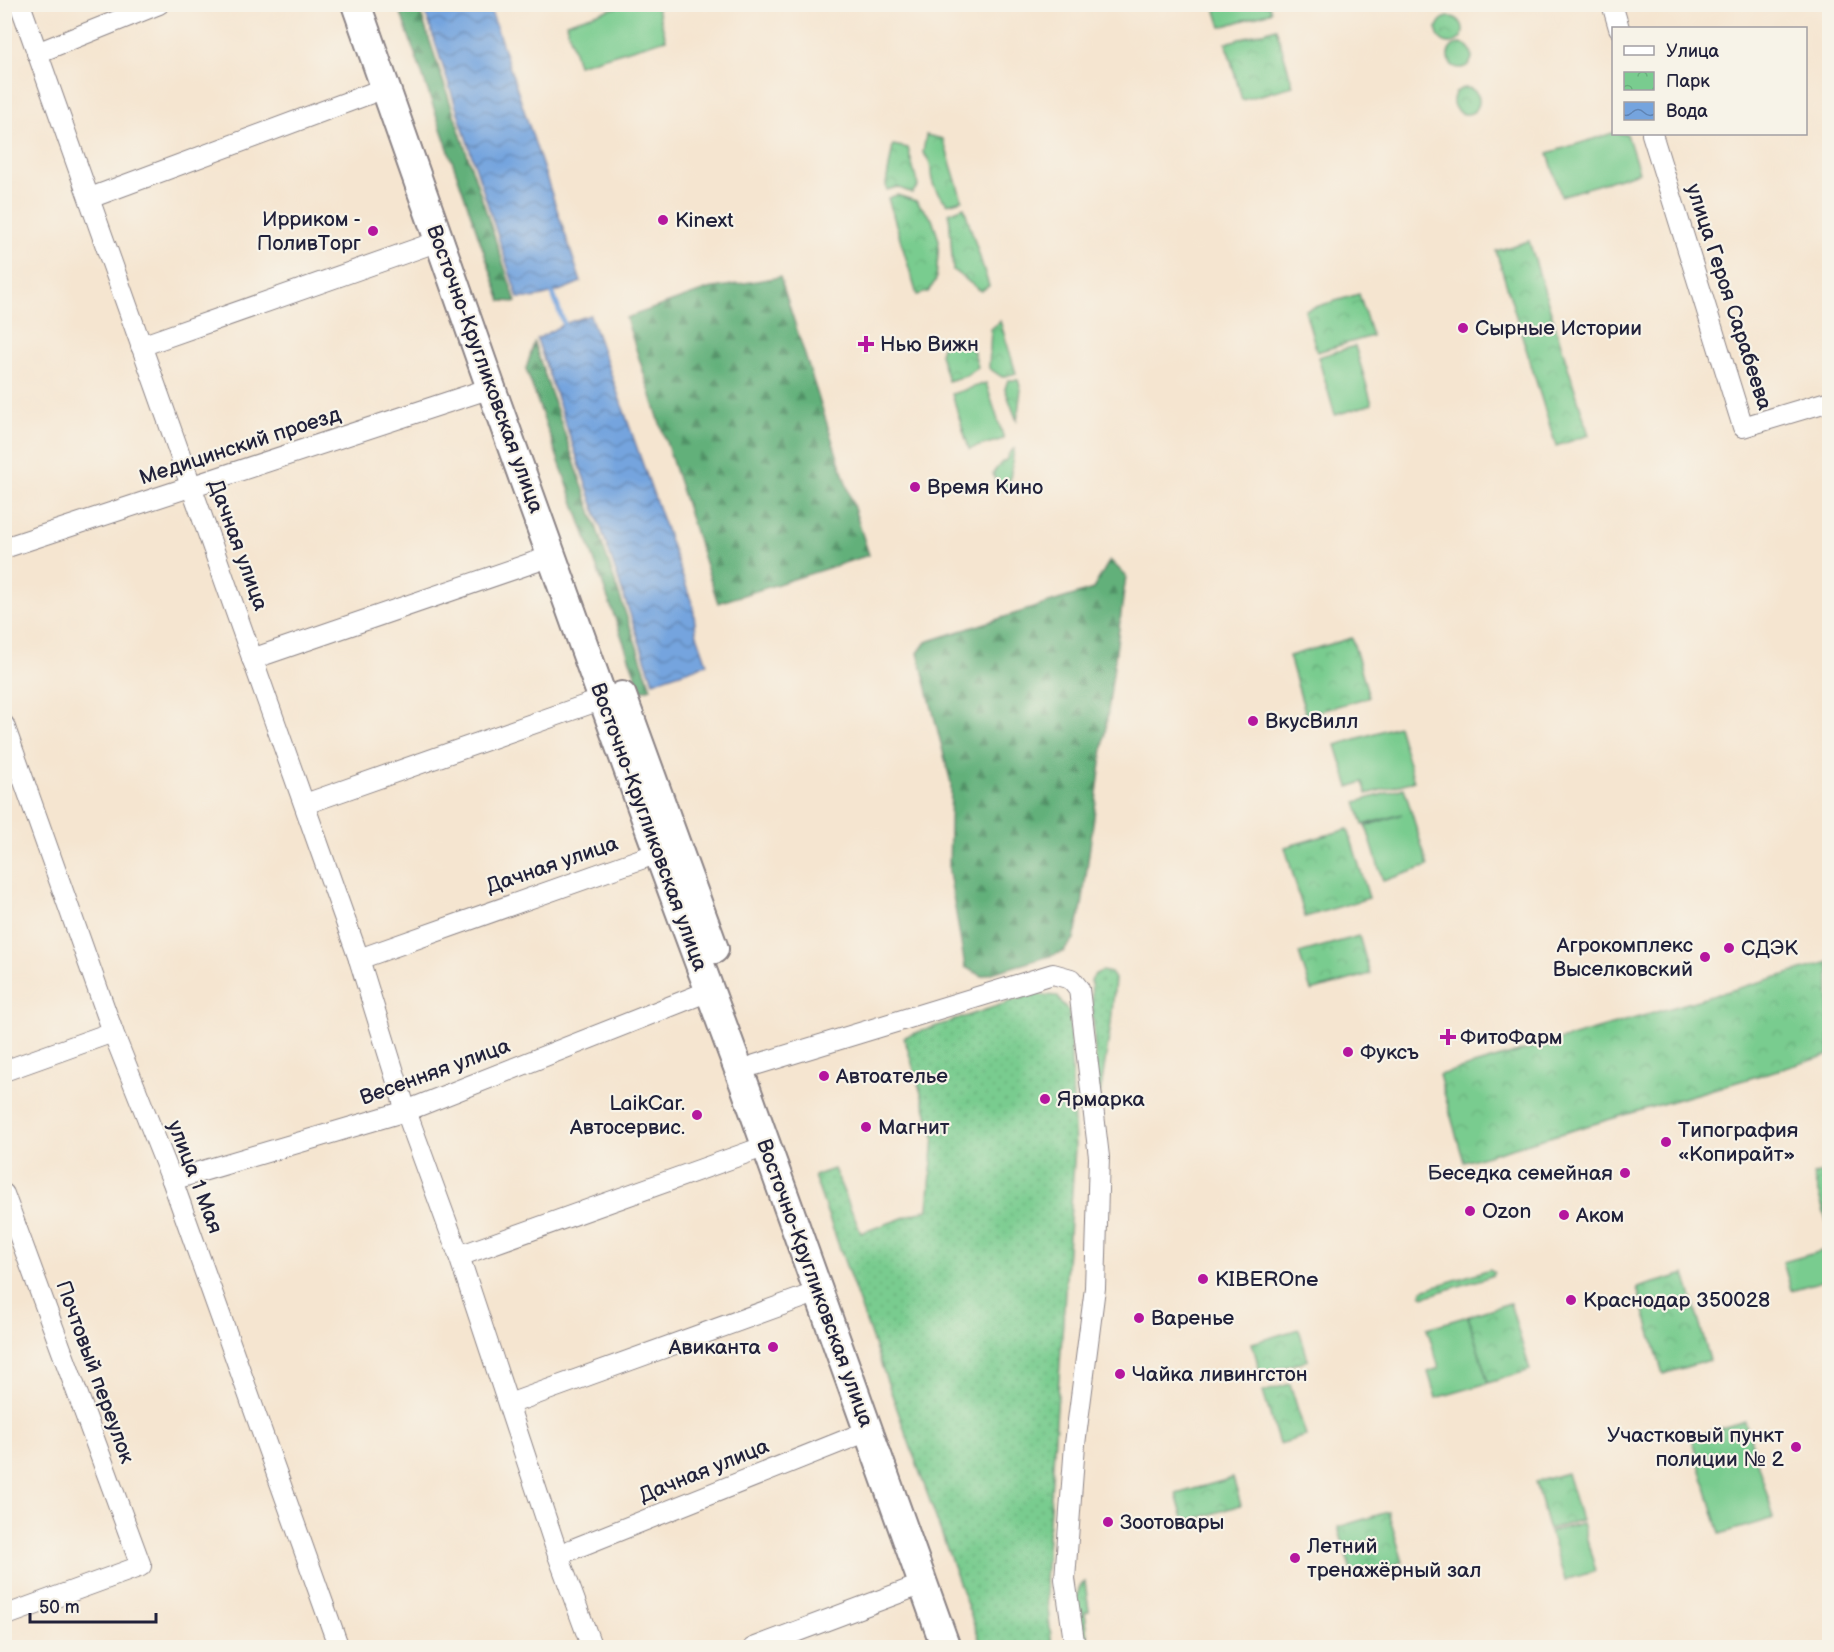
<svg xmlns="http://www.w3.org/2000/svg" width="1834" height="1652" font-family="'Balsamiq Sans',sans-serif">
	<style>
		.grass { fill: url(#grass-dots); stroke: #4e7765; stroke-width: 1.5 }
		.forest { fill: url(#forest-firs); stroke: #42695a; stroke-width: 1.5 }
		.park { fill: url(#park-crowns); stroke: #4e7765; stroke-width: 1.5 }
		.pitch { fill: #79cc8f; stroke: #4e7765; stroke-width: 1.5 }
		.water { fill: url(#water-waves); stroke: #4c638c; stroke-width: 1.5 }
		.lines { fill: none; stroke-linecap: round; stroke-linejoin: round }
		.stream { stroke: #75a4de; stroke-width: 5 }
		.minor-casing { stroke: #8c8486; stroke-width: 22 }
		.secondary-casing { stroke: #8c8486; stroke-width: 32 }
		.minor { stroke: #fff; stroke-width: 20 }
		.secondary { stroke: #fff; stroke-width: 28 }
		.poi-dot { fill: #b5179e; stroke: #f7f3e8; stroke-width: 2 }
		.labels { text-anchor: middle; dominant-baseline: central; stroke-width: 4.5; stroke-linejoin: round; paint-order: stroke }
		.poi-label { font-size: 21px; fill: #22223b; stroke: #f7f3e8; text-anchor: start }
		.street-label { font-size: 21px; fill: #22223b; stroke: #f7f3e8 }
	</style>
	<defs>
		<pattern id="grass-dots" width="8" height="8" patternUnits="userSpaceOnUse" patternTransform="scale(1.5)"><rect width="8" height="8" fill="#79cc8f"/><path d="M2 2h.1M6 6h.1" fill="none" stroke="#68af7c" stroke-width="1.8" stroke-linecap="round"/></pattern>
		<pattern id="forest-firs" width="22" height="20" patternUnits="userSpaceOnUse" patternTransform="scale(1.5)"><rect width="22" height="20" fill="#62b07a"/><path d="M5 1l3.5 6h-7zM16 11l3.5 6h-7z" fill="#508f65"/></pattern>
		<pattern id="park-crowns" width="20" height="18" patternUnits="userSpaceOnUse" patternTransform="scale(1.5)"><rect width="20" height="18" fill="#79cc8f"/><path d="M2 6a3 3 0 1 1 6 0M12 15a3 3 0 1 1 6 0" fill="none" stroke="#68af7c"/></pattern>
		<pattern id="water-waves" width="16" height="10" patternUnits="userSpaceOnUse" patternTransform="scale(1.5)"><rect width="16" height="10" fill="#75a4de"/><path d="M0 5q4-4 8 0t8 0" fill="none" stroke="#6085b5"/></pattern>
	</defs>
	<rect width="100%" height="100%" fill="#f7f3e8"/>
	<filter id="ink" filterUnits="userSpaceOnUse"><feTurbulence type="fractalNoise" baseFrequency=".0167" numOctaves="2"/><feDisplacementMap in="SourceGraphic" scale="12" xChannelSelector="R" yChannelSelector="G"/><feConvolveMatrix kernelMatrix="1 2 1 2 8 2 1 2 1" color-interpolation-filters="sRGB"/></filter>
	<filter id="wash" filterUnits="userSpaceOnUse"><feTurbulence type="fractalNoise" baseFrequency=".008" numOctaves="4" result="noise"/><feDisplacementMap in="SourceGraphic" scale="24" xChannelSelector="R" yChannelSelector="G"/><feGaussianBlur stdDeviation="1.35" result="paint"/><feColorMatrix in="noise" values="0 0 0 0 0 0 0 0 0 0 0 0 0 0 0 0 0 1.4 0 .05"/><feComposite in="paint" operator="in"/></filter>
	<g filter="url(#wash)">
		<rect width="100%" height="100%" fill="#f5e5d0"/>
		<!-- grass -->
		<g class="grass">
			<path d="M1102,971l9,2 4,6 -4,45 -13,84 -7,-128 4,-6z"/>
			<path d="M1033,994l24,2 12,16 6,136 -30,432 7,67h-70l-168,-471 20,-7 27,64 67,-24 6,-73 -30,-99z"/>
			<path d="M1490,1269l4,3 -2,4 -68,21 -3,-3 1,-4z"/>
			<path d="M1085,1582l4,29 -4,1 3,25 -7,2 -5,-41 4,-12z"/>
		</g>
		<!-- forest -->
		<g class="forest">
			<path d="M398,5h20l98,297 -15,-1z"/>
			<path d="M780,277l89,278 -151,48 -92,-285 82,-29z"/>
			<path d="M534,343l117,345 -10,3 -115,-322z"/>
			<path d="M1110,560l16,16 -44,330 -8,33 -11,13 -81,24 -17,-9 -16,-95 2,-89 -33,-130 8,-11 167,-53z"/>
		</g>
		<!-- park -->
		<g class="park">
			<circle cx="1450" cy="30" r="13"/>
			<path d="M1276,28l17,58 -51,14 -16,-57z"/>
			<circle cx="1460" cy="56" r="12"/>
			<circle cx="1466" cy="101" r="13"/>
			<path d="M926,135l17,4 19,61 -14,4c-8,-7 -14,-14 -16,-24 -3,-13 2,-15 -9,-27z"/>
			<path d="M893,145l15,3 10,38 -6,7 -15,-6 -10,3 -1,-6z"/>
			<path d="M897,195l19,6 16,18 7,21 -3,40 -8,12 -11,3 -29,-97z"/>
			<path d="M964,207l25,79 -8,5 -28,-21 -4,-57z"/>
			<path d="M1529,241l60,194 -33,11 -60,-195z"/>
			<path d="M1359,294l13,42 -55,16 -12,-42z"/>
			<path d="M1000,321l16,52 -14,4 -13,-9 2,-39z"/>
			<path d="M945,337l28,13 5,17 -13,9 -17,5 -8,-27z"/>
			<path d="M1008,380h10l3,9 -4,32 -12,-32z"/>
			<path d="M1014,449l-5,38 -11,3 -5,-17 8,-10 5,-3 4,-8z"/>
			<path d="M1352,638l17,59 -63,18 -17,-59z"/>
			<path d="M1348,829l21,69 -64,19 -20,-70z"/>
			<path d="M1359,936l11,38 -59,17 -12,-38z"/>
			<path d="M1829,962v93l-365,107 -25,-87z"/>
			<path d="M1829,1170l1,55 -2,1 -15,-51z"/>
			<path d="M1685,1274l25,86 -47,14 -26,-86z"/>
			<path d="M1510,1303l20,67 -42,13 -20,-67z"/>
			<path d="M1299,1329l9,31 -47,14 -9,-31z"/>
			<path d="M1290,1384l16,52 -27,8 -16,-52z"/>
			<path d="M1567,1473l14,47 -32,10 -14,-48z"/>
			<path d="M1233,1478l8,27 -57,17 -8,-28z"/>
			<path d="M1388,1512l15,50 -50,15 -15,-50z"/>
		</g>
		<!-- pitch -->
		<g class="pitch">
			<path d="M627,4l29,1 10,34 -88,26 -12,-42z"/>
			<path d="M1214,5h55l2,7 -50,15z"/>
			<path d="M1613,133l14,1 12,38 -78,24 -13,-43z"/>
			<path d="M1355,346l17,58 -37,11 -17,-58z"/>
			<path d="M986,383l18,56 -35,10 -17,-55z"/>
			<path d="M1398,726l16,55 -47,13 -4,-12 -14,5 -13,-42z"/>
			<path d="M1404,788l24,78 -45,15 -17,-55 36,-12 -39,11 -7,-23z"/>
			<path d="M1829,1249v30l-38,11 -8,-28z"/>
			<path d="M1468,1316l20,67 -52,15 -8,-26 11,-4 -12,-40z"/>
			<path d="M1745,1421l29,97 -54,16 -29,-97z"/>
			<path d="M1582,1523l14,48 -31,9 -15,-48z"/>
		</g>
		<!-- water -->
		<g class="water">
			<path d="M423,5h66l92,277c-20,8 -40,18 -63,16z"/>
			<path d="M590,315l103,291 3,26 11,32 -54,18 -116,-343 27,-15z"/>
		</g>
		<g class="lines">
			<!-- stream -->
			<path class="stream" d="M553,294l11,30"/>
		</g>
	</g>
	<g filter="url(#ink)">
		<g class="lines">
			<!-- minor casing -->
			<g class="minor-casing">
				<g id="minor">
					<path d="M20,4l339,955 47,152 53,145 99,299 34,93"/>
					<path d="M1612,4l7,24"/>
					<path d="M37,53l122,-49"/>
					<path d="M1652,134l91,293 87,-26"/>
					<path d="M90,198l295,-110"/>
					<path d="M141,346l298,-105"/>
					<path d="M4,548l487,-160"/>
					<path d="M252,659l300,-103"/>
					<path d="M4,725l109,307 59,148 167,468"/>
					<path d="M305,804l298,-105"/>
					<path d="M359,959l299,-106"/>
					<path d="M755,1065l298,-91 18,5 8,10 20,168 -4,131 -20,156 -10,135 10,69"/>
					<path d="M4,1071l109,-39"/>
					<path d="M172,1180l234,-69 303,-120"/>
					<path d="M4,1194l137,372 -137,50"/>
					<path d="M459,1256l307,-110"/>
					<path d="M509,1404l309,-112"/>
					<path d="M558,1555l310,-124"/>
					<path d="M753,1648l170,-64"/>
				</g>
			</g>
			<!-- secondary casing -->
			<g class="secondary-casing">
				<g id="secondary">
					<path d="M356,4l135,384 158,439 97,262 200,559"/>
					<path d="M622,696l92,253"/>
				</g>
			</g>
			<!-- minor -->
			<use href="#minor" class="minor"/>
			<!-- secondary -->
			<use href="#secondary" class="secondary"/>
		</g>
	</g>
	<!-- markers -->
	<g class="poi-dot">
		<circle cx="663" cy="220" r="6"/>
		<circle cx="373" cy="231" r="6"/>
		<circle cx="1463" cy="328" r="6"/>
		<path d="M863 335h6v6h6v6h-6v6h-6v-6h-6v-6h6z"/>
		<circle cx="915" cy="487" r="6"/>
		<circle cx="1253" cy="721" r="6"/>
		<circle cx="1729" cy="948" r="6"/>
		<circle cx="1705" cy="957" r="6"/>
		<path d="M1445 1028h6v6h6v6h-6v6h-6v-6h-6v-6h6z"/>
		<circle cx="1348" cy="1052" r="6"/>
		<circle cx="824" cy="1076" r="6"/>
		<circle cx="1045" cy="1099" r="6"/>
		<circle cx="697" cy="1115" r="6"/>
		<circle cx="866" cy="1127" r="6"/>
		<circle cx="1666" cy="1142" r="6"/>
		<circle cx="1625" cy="1173" r="6"/>
		<circle cx="1470" cy="1211" r="6"/>
		<circle cx="1564" cy="1215" r="6"/>
		<circle cx="1203" cy="1279" r="6"/>
		<circle cx="1571" cy="1300" r="6"/>
		<circle cx="1139" cy="1318" r="6"/>
		<circle cx="773" cy="1347" r="6"/>
		<circle cx="1120" cy="1374" r="6"/>
		<circle cx="1796" cy="1447" r="6"/>
		<circle cx="1108" cy="1522" r="6"/>
		<circle cx="1295" cy="1558" r="6"/>
	</g>
	<g class="labels">
		<!-- poi labels -->
		<g class="poi-label">
			<text x="361" y="219" text-anchor="end">Ирриком -<tspan x="361" dy="24">ПоливТорг</tspan></text>
			<text x="675" y="220">Kinext</text>
			<text x="1475" y="328">Сырные Истории</text>
			<text x="880" y="344">Нью Вижн</text>
			<text x="927" y="487">Время Кино</text>
			<text x="1265" y="721">ВкусВилл</text>
			<text x="1693" y="945" text-anchor="end">Агрокомплекс<tspan x="1693" dy="24">Выселковский</tspan></text>
			<text x="1741" y="948">СДЭК</text>
			<text x="1460" y="1037">ФитоФарм</text>
			<text x="1360" y="1052">Фуксъ</text>
			<text x="836" y="1076">Автоателье</text>
			<text x="1057" y="1099">Ярмарка</text>
			<text x="685" y="1103" text-anchor="end">LaikCar.<tspan x="685" dy="24">Автосервис.</tspan></text>
			<text x="878" y="1127">Магнит</text>
			<text x="1678" y="1130">Типография<tspan x="1678" dy="24">«Копирайт»</tspan></text>
			<text x="1613" y="1173" text-anchor="end">Беседка семейная</text>
			<text x="1482" y="1211">Ozon</text>
			<text x="1576" y="1215">Аком</text>
			<text x="1215" y="1279">KIBEROne</text>
			<text x="1583" y="1300">Краснодар 350028</text>
			<text x="1151" y="1318">Варенье</text>
			<text x="761" y="1347" text-anchor="end">Авиканта</text>
			<text x="1132" y="1374">Чайка ливингстон</text>
			<text x="1784" y="1435" text-anchor="end">Участковый пункт<tspan x="1784" dy="24">полиции № 2</tspan></text>
			<text x="1120" y="1522">Зоотовары</text>
			<text x="1307" y="1546">Летний<tspan x="1307" dy="24">тренажёрный зал</tspan></text>
		</g>
		<!-- street labels -->
		<g class="street-label">
			<text transform="translate(1729 297) rotate(72)">улица Героя Сарабеева</text>
			<text transform="translate(485 369) rotate(70)">Восточно-Кругликовская улица</text>
			<text transform="translate(240 446) rotate(-18)">Медицинский проезд</text>
			<text transform="translate(238 545) rotate(70)">Дачная улица</text>
			<text transform="translate(649 827) rotate(70)">Восточно-Кругликовская улица</text>
			<text transform="translate(552 865) rotate(-19)">Дачная улица</text>
			<text transform="translate(435 1072) rotate(-20)">Весенняя улица</text>
			<text transform="translate(195 1177) rotate(69)">улица 1 Мая</text>
			<text transform="translate(815 1283) rotate(70)">Восточно-Кругликовская улица</text>
			<text transform="translate(95 1372) rotate(70)">Почтовый переулок</text>
			<text transform="translate(704 1471) rotate(-22)">Дачная улица</text>
		</g>
	</g>
	<!-- margin -->
	<rect width="1834" height="1652" fill="none" stroke="#f7f3e8" stroke-width="24"/>
	<!-- legend -->
	<rect x="1612" y="27" width="195" height="108" fill="#f7f3e8" stroke="#a29fa3" stroke-width="1.5"/>
	<rect x="1624" y="46" width="30" height="9" fill="#ffffff" stroke="#a29fa3" stroke-width="1.5"/>
	<text x="1666" y="57" font-size="18" fill="#22223b">Улица</text>
	<rect x="1624" y="72" width="30" height="18" fill="url(#park-crowns)" stroke="#a29fa3" stroke-width="1.5"/>
	<text x="1666" y="87" font-size="18" fill="#22223b">Парк</text>
	<rect x="1624" y="102" width="30" height="18" fill="url(#water-waves)" stroke="#a29fa3" stroke-width="1.5"/>
	<text x="1666" y="117" font-size="18" fill="#22223b">Вода</text>
	<!-- scale -->
	<path d="M30 1613v9h126v-9" fill="none" stroke="#22223b" stroke-width="3"/>
	<text x="39" y="1613" font-size="18" fill="#22223b" stroke="#f7f3e8" stroke-width="4.5" paint-order="stroke">50 m</text>
</svg>
